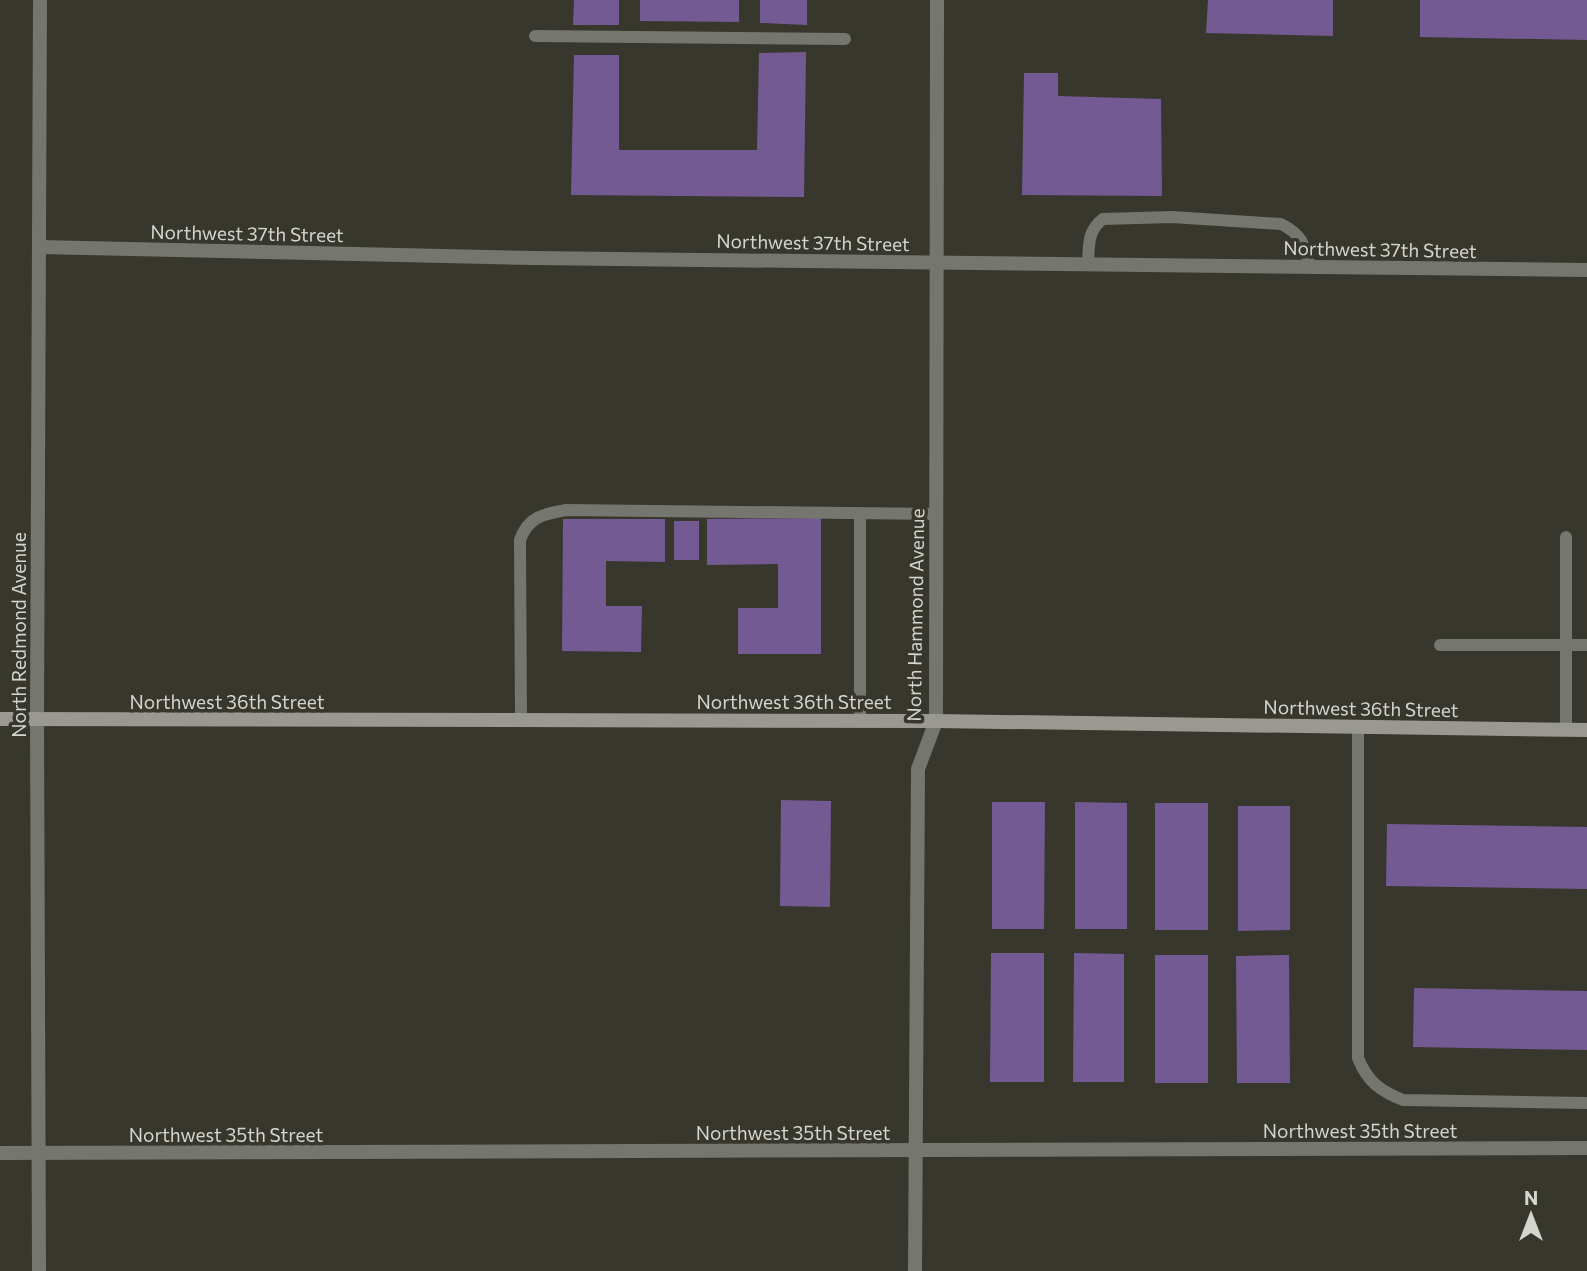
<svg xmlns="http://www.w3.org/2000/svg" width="1587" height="1271" font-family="Commissioner,sans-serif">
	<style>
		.building { fill: #745a92 }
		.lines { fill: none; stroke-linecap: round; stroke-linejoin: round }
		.service { stroke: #767670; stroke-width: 12 }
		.minor { stroke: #767670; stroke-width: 14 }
		.secondary { stroke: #999991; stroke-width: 14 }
		.labels { text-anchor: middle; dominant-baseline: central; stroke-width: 7; stroke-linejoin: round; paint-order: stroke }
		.street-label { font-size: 19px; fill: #d5d5cf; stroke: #37372d }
	</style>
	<rect width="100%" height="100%" fill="#37372d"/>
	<!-- building -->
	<g class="building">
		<path d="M574,0h45v25h-46z"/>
		<path d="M640,0h99v22l-99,-1z"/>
		<path d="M760,0h47v25l-47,-2z"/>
		<path d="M1208,0h125v36l-127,-3z"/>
		<path d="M1420,0h167v40l-167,-3z"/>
		<path d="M806,52l-2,145 -233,-2 3,-140h45v95h138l2,-97z"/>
		<path d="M1024,73h34v23l103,3 1,97 -140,-1z"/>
		<path d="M821,518v136h-83v-46h40v-44l-71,1v-46z"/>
		<path d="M563,519h102v43l-59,-1v45h36l-1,46 -79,-1z"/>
		<rect x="674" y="521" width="25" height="39"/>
		<path d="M781,800l50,1 -1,106 -50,-1z"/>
		<path d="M992,802h53l-1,127h-52z"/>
		<path d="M1075,802l52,1v126h-52z"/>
		<rect x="1155" y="803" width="53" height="127"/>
		<path d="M1238,806h52v124l-52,1z"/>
		<path d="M1387,824l200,3v62l-201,-3z"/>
		<path d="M991,953h53v129h-54z"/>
		<path d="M1074,953l50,1v128h-51z"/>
		<rect x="1155" y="955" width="53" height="128"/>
		<path d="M1289,955l1,128h-53l-1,-127z"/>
		<path d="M1414,988l173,3v59l-174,-3z"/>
	</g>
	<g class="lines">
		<!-- service -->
		<g class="service">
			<path d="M535,36l310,3"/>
			<path d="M1088,265c1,-19 -1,-34 15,-46l69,-2 109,7c22,11 23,21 29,43"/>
			<path d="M860,513v208"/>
			<path d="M1440,645h147"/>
			<path d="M521,721l-1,-181c8,-23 23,-26 46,-30l370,4"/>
			<path d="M1358,728v330c9,23 22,33 45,42l184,3"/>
			<path d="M1566,730v-193"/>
		</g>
		<!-- minor -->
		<g class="minor">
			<path d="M39,247l494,11 1054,12"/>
			<path d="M0,1153l1587,-5"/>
			<path d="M39,1271l-2,-552 3,-719"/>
			<path d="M915,1271l3,-502 18,-48 1,-721"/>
		</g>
		<!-- secondary -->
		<path class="secondary" d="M0,719l936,2 651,9"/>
	</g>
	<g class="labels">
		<!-- street labels -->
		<g class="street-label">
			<text transform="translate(247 233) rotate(1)">Northwest 37th Street</text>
			<text transform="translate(813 242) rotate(1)">Northwest 37th Street</text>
			<text transform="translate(1380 249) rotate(1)">Northwest 37th Street</text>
			<text transform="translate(915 615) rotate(-89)">North Hammond Avenue</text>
			<text transform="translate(18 635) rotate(-90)">North Redmond Avenue</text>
			<text x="227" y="701">Northwest 36th Street</text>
			<text x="794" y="701">Northwest 36th Street</text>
			<text transform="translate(1361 708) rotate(1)">Northwest 36th Street</text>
			<text x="1360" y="1130">Northwest 35th Street</text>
			<text x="793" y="1132">Northwest 35th Street</text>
			<text x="226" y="1134">Northwest 35th Street</text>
		</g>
	</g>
	<!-- north arrow -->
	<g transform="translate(1531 1215)" stroke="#37372d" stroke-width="5" paint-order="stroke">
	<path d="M0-5L12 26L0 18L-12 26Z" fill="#d5d5cf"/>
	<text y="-10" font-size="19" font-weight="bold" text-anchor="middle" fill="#d5d5cf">N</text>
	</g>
</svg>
